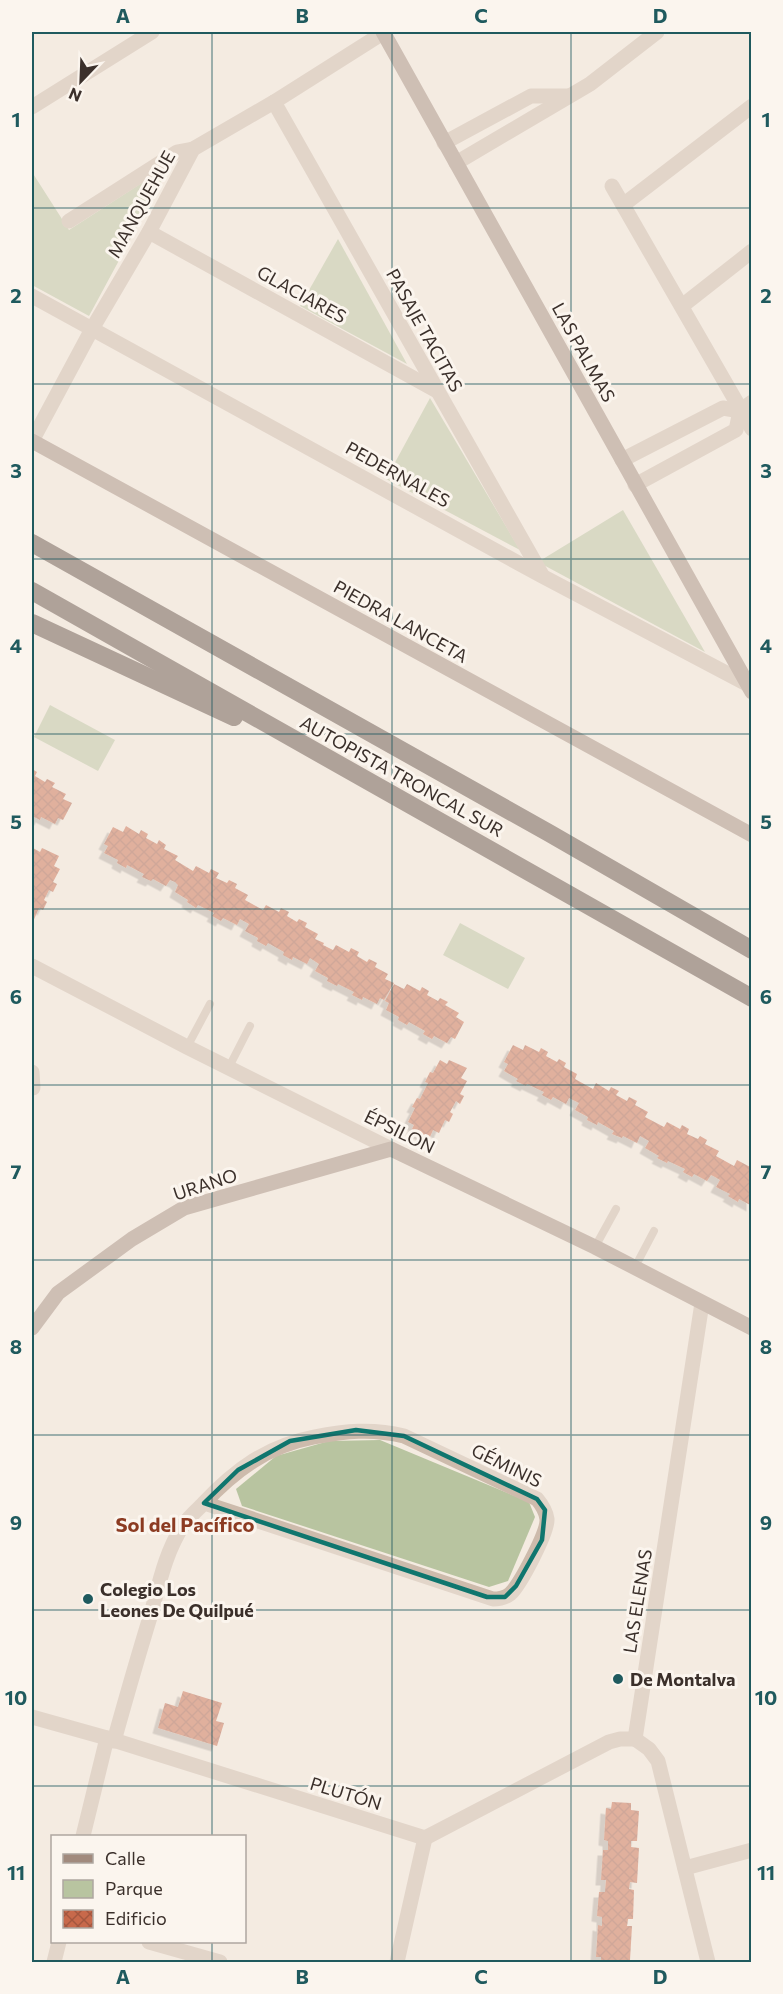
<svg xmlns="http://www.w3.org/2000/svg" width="783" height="1994" font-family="Commissioner,sans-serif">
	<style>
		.green { fill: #b8c4a0 }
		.building { fill: url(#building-cross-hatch); filter: url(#shadow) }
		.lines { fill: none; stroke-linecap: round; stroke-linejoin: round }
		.lane { stroke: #cdbbac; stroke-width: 8 }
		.street { stroke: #cdbbac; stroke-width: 15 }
		.secondary { stroke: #a18a7d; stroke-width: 15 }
		.highway { stroke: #5c4a42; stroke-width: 18 }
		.marked { fill: none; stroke: #0f766e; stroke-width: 4.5; stroke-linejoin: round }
		.grid { fill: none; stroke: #1f5a5e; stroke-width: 1.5; stroke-opacity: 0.55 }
		.poi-dot { fill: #1f5a5e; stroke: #fbf5ee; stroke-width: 2 }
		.labels { text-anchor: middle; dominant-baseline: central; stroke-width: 6; stroke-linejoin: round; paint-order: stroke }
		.street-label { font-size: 18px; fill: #3b302b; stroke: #fbf5ee }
		.poi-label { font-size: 18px; font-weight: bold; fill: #3b302b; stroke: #fbf5ee; text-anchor: start }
		.neighbourhood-label { font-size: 20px; font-weight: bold; fill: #8c3b22; stroke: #fbf5ee }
		.neatline { fill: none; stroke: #1f5a5e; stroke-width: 2 }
		.grid-label { font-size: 20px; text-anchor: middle; font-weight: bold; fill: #1f5a5e }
	</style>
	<defs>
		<pattern id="building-cross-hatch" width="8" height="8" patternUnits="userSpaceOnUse" patternTransform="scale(1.5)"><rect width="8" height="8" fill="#c8694b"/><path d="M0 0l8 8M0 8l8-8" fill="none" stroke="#a4573f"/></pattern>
		<filter id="shadow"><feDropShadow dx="-5.5" dy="5.5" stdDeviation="0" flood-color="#0004"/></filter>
	</defs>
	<rect width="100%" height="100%" fill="#f4ebe1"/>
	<!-- green -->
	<g class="green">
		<path d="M171,164l-82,152 -57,-31v-113l37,58z"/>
		<path d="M338,239l69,125 -107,-58z"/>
		<path d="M430,398l90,152 -134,-71z"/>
		<path d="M623,510l82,142 -167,-90z"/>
		<path d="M50,705l65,35 -17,31 -64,-34z"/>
		<path d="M460,923l65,35 -17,31 -65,-34z"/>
		<path d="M380,1440l149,62 6,15 -27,64 -19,6 -247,-81 -6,-17 40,-33 53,-15z"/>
	</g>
	<!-- building -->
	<g class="building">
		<path d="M32,769l5,3 -2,4 10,6 2,-3 8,4 -3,4 14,7 -3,5 9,4 -9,17 -5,-2 -3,6 -14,-7 -1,3 -8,-4z"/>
		<path d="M126,826l13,8 2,-4 7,4 -2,4 11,6 2,-4 7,5 -2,4 14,7 -3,4 18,11 3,-5 13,7 2,-4 8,4 -3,5 11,5 2,-3 8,4 -2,4 13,7 -3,5 18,10 3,-5 13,7 2,-4 8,4 -2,4 10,6 2,-3 8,4 -2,4 13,7 -3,5 9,4 -1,2 10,5 3,-5 13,7 2,-4 8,4 -2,4 10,6 2,-3 8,4 -2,4 13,7 -3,5 9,4 -10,17 -4,-2 -3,6 -14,-7 -1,3 -10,-5 2,-3 -16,-8 -1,2 -10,-5 1,-3 -13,-7 4,-7 -9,-6 -3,6 -14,-7 -1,3 -9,-5 1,-3 -16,-9 -2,3 -9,-5 1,-3 -13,-7 4,-7 -9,-5 -3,6 -14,-7 -2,3 -9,-5 2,-3 -16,-8 -2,3 -9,-6 1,-2 -13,-8 3,-7 -3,-3 -5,-2 -4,6 -13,-7 -2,2 -9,-4 2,-3 -17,-9 -1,3 -9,-5 1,-3 -14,-7 4,-7 -4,-2 9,-17 10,5z"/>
		<path d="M33,848l7,4 2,-4 17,8 -5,10 6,3 -7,13 4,2 -4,8 -4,-2 -5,10 3,2 -4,8 -4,-2 -7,16z"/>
		<path d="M394,984l10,5 3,-5 13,7 2,-4 7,4 -2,4 11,6 2,-3 8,4 -3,3 14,8 -3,4 8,5 -9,17 -4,-2 -4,6 -13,-7 -2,3 -9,-5 2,-3 -16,-9 -2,3 -9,-5 1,-3 -13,-7 3,-7 -4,-2z"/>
		<path d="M513,1045l10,5 2,-5 14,7 2,-4 7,4 -2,4 11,6 2,-3 7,4 -2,4 13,7 -2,5 18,10 3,-6 13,8 2,-4 8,4 -3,4 11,6 2,-4 8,4 -2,4 13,7 -3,5 19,10 3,-5 13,7 2,-4 7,4 -2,5 11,5 2,-3 7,4 -2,4 14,7 -3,5 18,10 3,-6 15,8v38l-13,-7 -1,3 -10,-6 2,-2 -14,-7 4,-7 -5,-3 -4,-2 -4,6 -13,-7 -2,3 -9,-5 2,-3 -17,-8 -1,2 -10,-5 2,-2 -14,-8 4,-7 -9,-5 -3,7 -14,-7 -1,2 -10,-4 2,-3 -16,-9 -1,3 -10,-5 1,-3 -13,-7 4,-7 -10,-5 -3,6 -13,-7 -2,3 -9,-5 2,-3 -17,-8 -1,2 -10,-5 2,-2 -14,-8 4,-7 -4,-2z"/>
		<path d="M440,1060l7,4 2,-4 18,8 -6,10 6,3 -7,13 4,2 -4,8 -4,-3 -6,11 3,2 -4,8 -4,-2 -6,13 -6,-3 -4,9 -17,-10 2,-4 -6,-3 7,-14 -3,-1 5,-9 3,1 8,-16 -3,-1 5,-10 3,1z"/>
		<path d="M183,1691l39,12 -6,18 8,2 -7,23 -59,-18 7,-25 13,4z"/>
		<path d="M612,1802l19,1v7l8,1 -2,30h-6v6l8,1 -2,35 -7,-1 -1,7 5,1 -1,29h-5l-1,7h5l-2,34h-7v2h-22v-5h-5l2,-32 4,1v-9l-5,-1 2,-24h6l1,-12h-5l2,-30h5v-9l-4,-1 2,-32 5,1z"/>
	</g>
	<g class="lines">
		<!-- lane -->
		<g class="lane">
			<path d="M187,1047l23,-43"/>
			<path d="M229,1067l21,-41"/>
			<path d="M595,1247l21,-38"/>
			<path d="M635,1267l19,-36"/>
		</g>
		<!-- street -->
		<g class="street">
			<path d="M274,102l268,473"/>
			<path d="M32,107l120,-75"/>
			<path d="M444,143l87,-47h37"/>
			<path d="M456,163l134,-79 67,-52"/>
			<path d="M612,186l11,19 129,-99"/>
			<path d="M623,205l129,224"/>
			<path d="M69,221l108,-69 16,-3"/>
			<path d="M149,232l288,159"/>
			<path d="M32,296l510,280 205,108"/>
			<path d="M682,306l70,-55"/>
			<path d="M32,441l60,-112 57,-97 44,-83 81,-47 109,-69"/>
			<path d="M622,460l101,-52 17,3"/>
			<path d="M635,485l101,-55 4,-19 12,-9"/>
			<path d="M32,966l155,81 204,102"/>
			<path d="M32,1072l1,16"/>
			<path d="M32,1717l75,21 318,100 184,-96 11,-3h15"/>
			<path d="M635,1739l67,-436"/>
			<path d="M635,1739l14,10 9,12 50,201"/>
			<path d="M114,1741c12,-43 24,-85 37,-127 8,-30 15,-64 33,-90 5,-7 13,-14 19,-20 32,-34 64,-58 111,-67 31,-6 58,-9 90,-1l133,63c5,6 9,12 10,20 1,13 -27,66 -37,75 -5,4 -11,5 -17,5l-289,-96"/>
			<path d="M83,1836l24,-98"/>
			<path d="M685,1868l67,-18"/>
			<path d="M149,1942l71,20"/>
			<path d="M54,1962l5,-20"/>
			<path d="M397,1962l28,-124"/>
		</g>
		<!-- secondary -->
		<g class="secondary">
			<path d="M383,32l369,660"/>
			<path d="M32,441l720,394"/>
			<path d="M32,1328l26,-35 74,-54 52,-31 207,-59 204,98 157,81"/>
		</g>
		<!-- highway -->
		<g class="highway">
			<path d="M32,543l517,290 203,117"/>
			<path d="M32,591l720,407"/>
			<path d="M32,623l202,94"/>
		</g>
	</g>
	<!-- marked area -->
	<path d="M0 0H783V1994H0ZM356,1430l48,6 133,63 8,11 -3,30 -26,46 -11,11h-18l-283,-94 34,-33 52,-29z" fill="#f4ebe1" fill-opacity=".55" fill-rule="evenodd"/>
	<path class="marked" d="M356,1430l48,6 133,63 8,11 -3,30 -26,46 -11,11h-18l-283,-94 34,-33 52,-29z"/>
	<!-- grid -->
	<path class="grid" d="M212,32v1804M392,32v1930M571,32v1930M32,208h720M32,384h720M32,559h720M32,734h720M32,909h720M32,1085h720M32,1260h720M32,1435h720M32,1610h720M32,1786h720M212,1942v20"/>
	<!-- markers -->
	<g class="poi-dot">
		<circle cx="88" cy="1599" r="6"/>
		<circle cx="618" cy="1679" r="6"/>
	</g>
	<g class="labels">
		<!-- street labels -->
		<g class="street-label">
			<text transform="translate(141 204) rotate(-61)">MANQUEHUE</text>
			<text transform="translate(302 294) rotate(29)">GLACIARES</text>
			<text transform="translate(425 330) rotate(61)">PASAJE TACITAS</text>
			<text transform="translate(584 352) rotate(61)">LAS PALMAS</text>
			<text transform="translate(398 474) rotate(29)">PEDERNALES</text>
			<text transform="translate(401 621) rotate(29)">PIEDRA LANCETA</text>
			<text transform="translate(402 776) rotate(29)">AUTOPISTA TRONCAL SUR</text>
			<text transform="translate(400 1131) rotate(26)">ÉPSILON</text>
			<text transform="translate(205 1184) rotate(-18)">URANO</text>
			<text transform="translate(507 1465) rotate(26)">GÉMINIS</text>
			<text transform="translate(637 1601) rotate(-81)">LAS ELENAS</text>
			<text transform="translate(346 1793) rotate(17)">PLUTÓN</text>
		</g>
		<!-- poi labels -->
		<g class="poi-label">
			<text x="100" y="1589">Colegio Los<tspan x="100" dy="21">Leones De Quilpué</tspan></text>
			<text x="630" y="1679">De Montalva</text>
		</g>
		<!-- neighbourhood labels -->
		<g class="neighbourhood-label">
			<text x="185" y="1524">Sol del Pacífico</text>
		</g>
	</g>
	<!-- border -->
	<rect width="783" height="1994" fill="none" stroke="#fbf5ee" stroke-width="66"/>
	<!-- legend -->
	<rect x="51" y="1835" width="195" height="108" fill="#fbf5ee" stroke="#aea6a0" stroke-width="1.5"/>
	<rect x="63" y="1854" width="30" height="9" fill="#a18a7d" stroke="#aea6a0" stroke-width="1.5"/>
	<text x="105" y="1865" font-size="18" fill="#3b302b">Calle</text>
	<rect x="63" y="1880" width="30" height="18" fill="#b8c4a0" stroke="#aea6a0" stroke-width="1.5"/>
	<text x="105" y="1895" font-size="18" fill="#3b302b">Parque</text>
	<rect x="63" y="1910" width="30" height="18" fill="url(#building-cross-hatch)" stroke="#aea6a0" stroke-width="1.5"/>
	<text x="105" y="1925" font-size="18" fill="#3b302b">Edificio</text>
	<!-- north arrow -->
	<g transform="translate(81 81) rotate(203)" stroke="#fbf5ee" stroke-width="4.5" paint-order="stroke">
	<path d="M0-4.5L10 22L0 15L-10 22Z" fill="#3b302b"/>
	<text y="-9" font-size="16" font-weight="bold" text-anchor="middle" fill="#3b302b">N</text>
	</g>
	<rect x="33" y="33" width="717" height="1928" class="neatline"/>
	<g class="grid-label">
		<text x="123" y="23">A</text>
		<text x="302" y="23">B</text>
		<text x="481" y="23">C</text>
		<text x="660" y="23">D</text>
		<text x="16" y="127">1</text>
		<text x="766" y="127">1</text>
		<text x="16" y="303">2</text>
		<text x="766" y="303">2</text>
		<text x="16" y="478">3</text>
		<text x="766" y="478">3</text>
		<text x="16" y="653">4</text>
		<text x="766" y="653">4</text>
		<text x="16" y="829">5</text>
		<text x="766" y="829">5</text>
		<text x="16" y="1004">6</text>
		<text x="766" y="1004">6</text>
		<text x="16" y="1179">7</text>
		<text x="766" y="1179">7</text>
		<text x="16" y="1354">8</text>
		<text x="766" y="1354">8</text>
		<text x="16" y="1530">9</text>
		<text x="766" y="1530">9</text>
		<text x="16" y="1705">10</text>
		<text x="766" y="1705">10</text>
		<text x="16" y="1880">11</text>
		<text x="766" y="1880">11</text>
		<text x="123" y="1984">A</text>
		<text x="302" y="1984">B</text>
		<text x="481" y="1984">C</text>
		<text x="660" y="1984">D</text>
	</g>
</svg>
